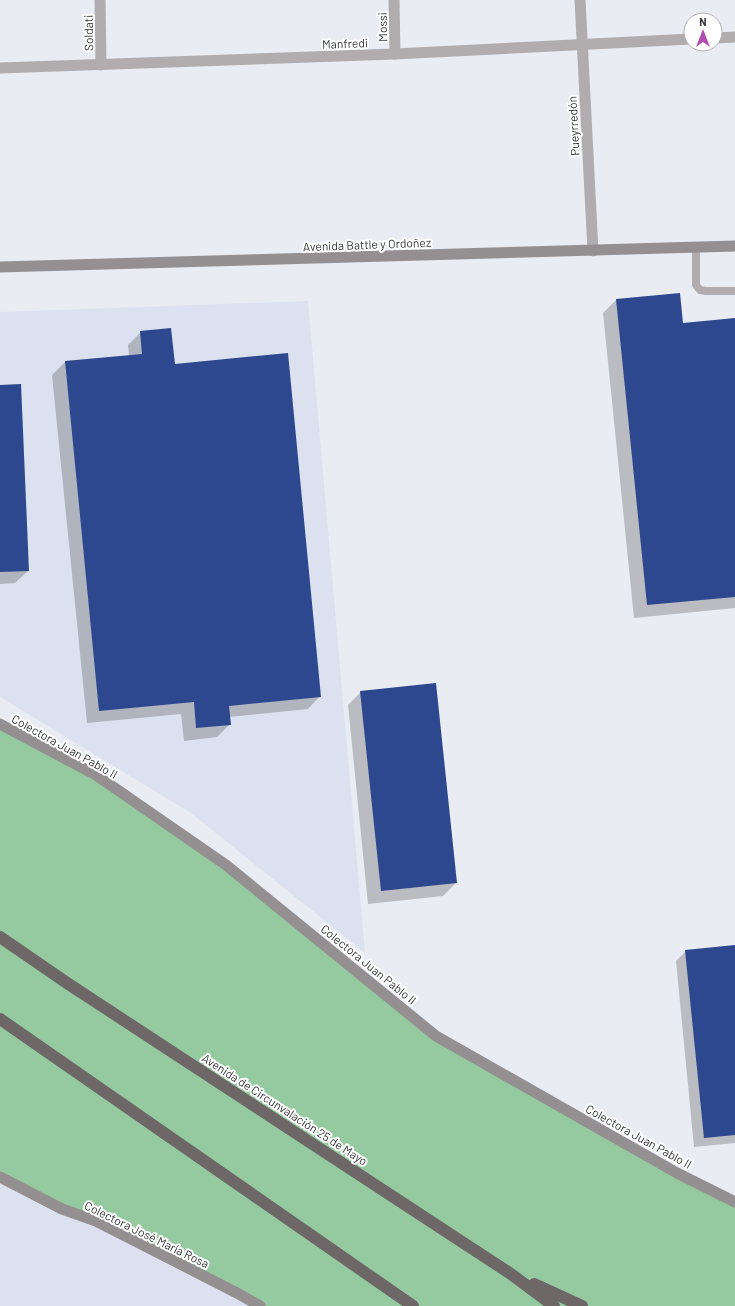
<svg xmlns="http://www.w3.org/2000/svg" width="735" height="1306" font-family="Barlow,sans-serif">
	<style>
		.built { fill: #dbe1ef }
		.green { fill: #95c9a0 }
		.shadow { fill: #0003 }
		.building { fill: #2d488f }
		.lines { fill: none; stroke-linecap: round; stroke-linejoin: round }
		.service { stroke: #b1adae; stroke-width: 8 }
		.minor { stroke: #b1adae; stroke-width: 11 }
		.secondary { stroke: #948f90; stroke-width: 11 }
		.motorway { stroke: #6e6767; stroke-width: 12 }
		.labels { text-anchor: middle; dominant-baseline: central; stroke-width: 4; stroke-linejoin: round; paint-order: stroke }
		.street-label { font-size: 12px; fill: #37383a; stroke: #fff }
	</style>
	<rect width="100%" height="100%" fill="#e9ecf3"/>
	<!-- built -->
	<g class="built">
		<path d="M308,301l57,652 -174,-140 -191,-116v-385z"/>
		<path d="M0,1177l260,129h-260z"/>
	</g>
	<!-- green -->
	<path class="green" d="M0,724l96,51 130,90 210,171 299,166v104h-475l-260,-129z"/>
	<!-- shadow -->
	<g class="shadow">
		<path d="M616,300l66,24 53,-5v289l-101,10 -31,-305z"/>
		<path d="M141,332l33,33 146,331 -12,13 -79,8 1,7 -13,13 -33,4 -3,-27 -94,9 -35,-348 13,-13 64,-6 -1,-11z"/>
		<path d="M0,386l28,185 -13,12 -15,1z"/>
		<path d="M361,692l95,191 -13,13 -75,8 -20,-199z"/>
		<path d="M735,946v197l-41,4 -18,-186 10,-10z"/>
	</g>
	<!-- building -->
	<g class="building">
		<path d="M680,293l3,30 52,-5v279l-88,8 -31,-306z"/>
		<path d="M171,328l4,36 113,-11 33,344 -92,9 2,19 -35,3 -2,-26 -95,9 -34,-350 77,-7 -2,-23z"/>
		<path d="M21,384l8,187 -29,1v-187z"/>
		<path d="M436,683l21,200 -76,8 -21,-200z"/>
		<path d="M735,945v190l-31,3 -19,-188z"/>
	</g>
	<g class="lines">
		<!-- service -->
		<path class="service" d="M696,247v38l4,5 6,1h29"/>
		<!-- minor -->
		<g class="minor">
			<path d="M100,0l1,65"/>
			<path d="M394,0l1,54"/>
			<path d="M580,0l13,251"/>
			<path d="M715,38l20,-1"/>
			<path d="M0,68l395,-14 296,-15"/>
		</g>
		<!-- secondary -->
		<g class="secondary">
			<path d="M0,267l735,-21"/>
			<path d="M0,724l96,51 130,90 210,171 241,137 58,29"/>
			<path d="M0,1177l62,32 34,12 141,72 23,13"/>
		</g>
		<!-- motorway -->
		<g class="motorway">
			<path d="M0,937l67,46 444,291 43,32"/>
			<path d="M0,1019l413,287"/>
			<path d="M534,1284l48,22"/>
		</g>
	</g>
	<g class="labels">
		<!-- street labels -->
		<g class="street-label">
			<text transform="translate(382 27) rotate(-91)">Mossi</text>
			<text transform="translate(88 33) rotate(-91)">Soldati</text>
			<text transform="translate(345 43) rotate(-2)">Manfredi</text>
			<text transform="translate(573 126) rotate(-93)">Pueyrredón</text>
			<text transform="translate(367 244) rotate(-2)">Avenida Battle y Ordoñez</text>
			<text transform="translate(65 746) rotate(29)">Colectora Juan Pablo II</text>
			<text transform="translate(369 964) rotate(39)">Colectora Juan Pablo II</text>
			<text transform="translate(285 1109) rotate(33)">Avenida de Circunvalación 25 de Mayo</text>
			<text transform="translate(639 1136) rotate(29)">Colectora Juan Pablo II</text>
			<text transform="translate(147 1234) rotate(26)">Colectora José María Rosa</text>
		</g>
	</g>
	<!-- north arrow -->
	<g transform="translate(703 32)"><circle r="19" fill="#ffffff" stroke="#afafb0"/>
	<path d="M0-3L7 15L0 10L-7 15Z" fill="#b14cb1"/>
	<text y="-6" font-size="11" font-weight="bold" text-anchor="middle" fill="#37383a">N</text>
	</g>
</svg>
